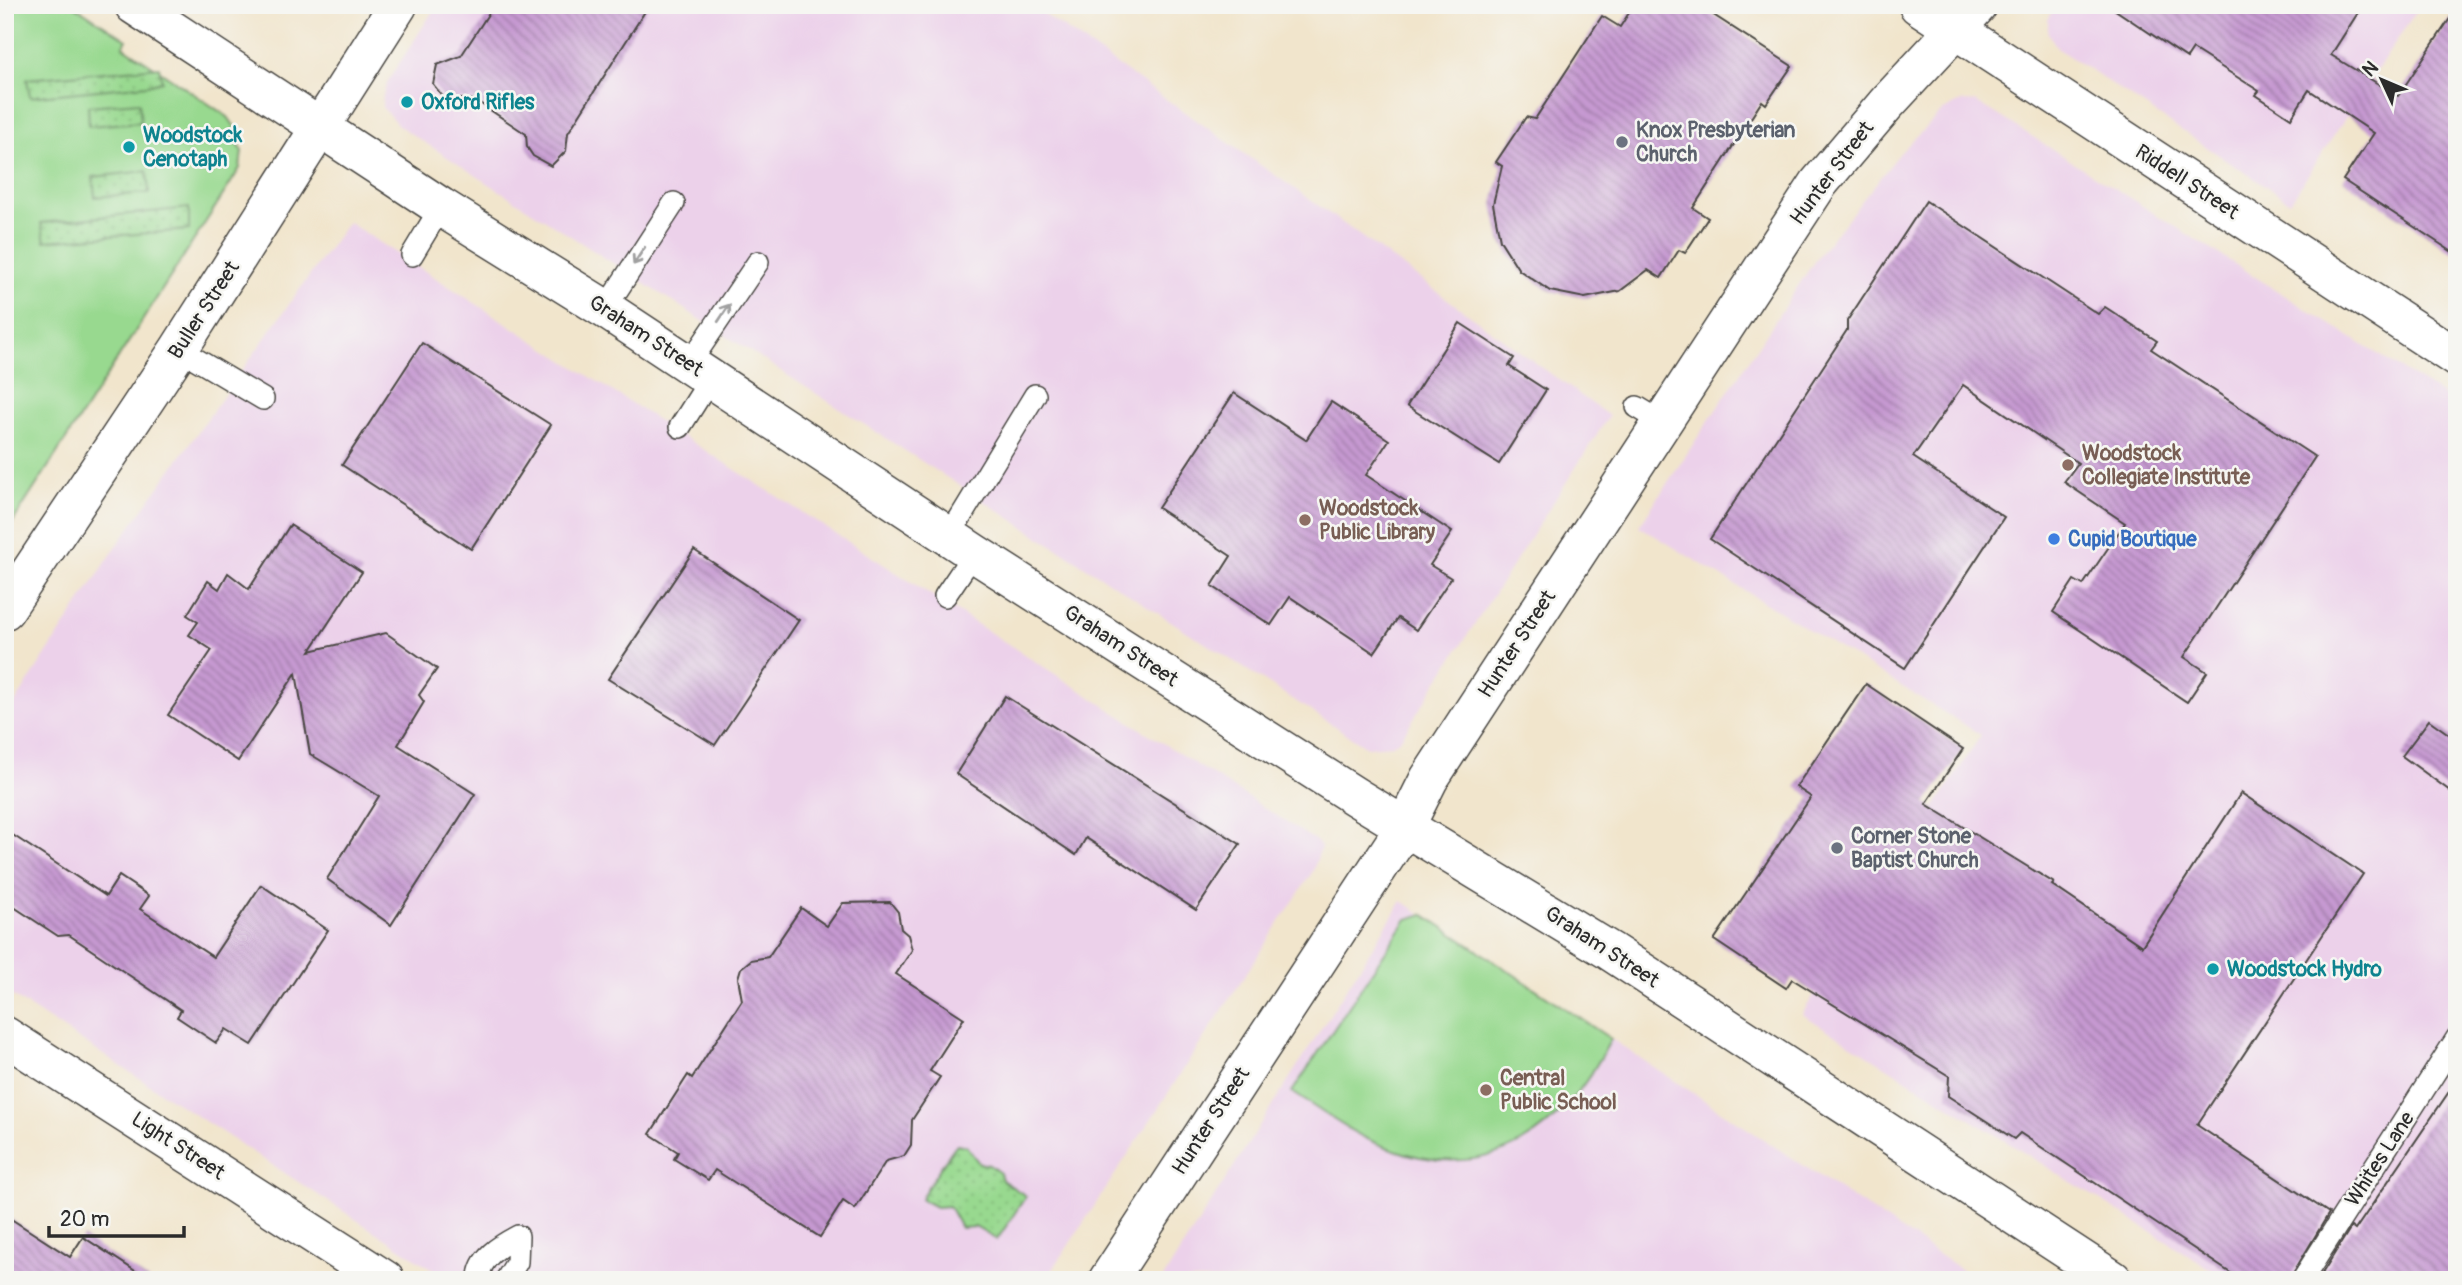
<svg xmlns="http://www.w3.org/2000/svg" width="2462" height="1285" font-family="Pangolin,sans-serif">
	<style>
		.built { fill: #ecd1ea }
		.green { fill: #98d98f; stroke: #62825d; stroke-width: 2 }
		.garden { fill: url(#garden-dots); stroke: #62825d; stroke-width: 2 }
		.building { fill: url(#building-back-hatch) }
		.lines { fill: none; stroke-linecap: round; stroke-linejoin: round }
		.service-casing { stroke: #494743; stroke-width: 24 }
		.minor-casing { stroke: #494743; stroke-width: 41 }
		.service { stroke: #fff; stroke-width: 21 }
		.minor { stroke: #fff; stroke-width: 38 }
		.oneway { stroke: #a0a0a0 }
		.culture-dot { fill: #0f9aa8; stroke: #f6f6f2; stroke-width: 2.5 }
		.worship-dot { fill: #6b7280; stroke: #f6f6f2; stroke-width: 2.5 }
		.education-dot { fill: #8d6e63; stroke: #f6f6f2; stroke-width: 2.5 }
		.shop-dot { fill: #3f7fe0; stroke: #f6f6f2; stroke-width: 2.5 }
		.labels { text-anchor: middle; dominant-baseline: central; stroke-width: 5; stroke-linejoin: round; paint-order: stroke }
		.culture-label { font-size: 21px; font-weight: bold; fill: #0d838f; stroke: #f6f6f2; text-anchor: start }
		.worship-label { font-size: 21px; font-weight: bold; fill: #5b616d; stroke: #f6f6f2; text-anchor: start }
		.street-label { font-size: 21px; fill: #2b2b2b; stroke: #f6f6f2 }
		.education-label { font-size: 21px; font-weight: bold; fill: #785e54; stroke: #f6f6f2; text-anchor: start }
		.shop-label { font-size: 21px; font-weight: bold; fill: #366cbe; stroke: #f6f6f2; text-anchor: start }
	</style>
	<defs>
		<pattern id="garden-dots" width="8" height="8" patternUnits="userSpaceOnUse" patternTransform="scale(1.75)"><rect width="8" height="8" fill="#98d98f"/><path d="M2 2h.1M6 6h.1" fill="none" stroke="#83ba7c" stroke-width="1.8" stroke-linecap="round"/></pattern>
		<pattern id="building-back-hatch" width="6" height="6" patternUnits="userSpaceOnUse" patternTransform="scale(1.75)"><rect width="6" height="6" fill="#c699d1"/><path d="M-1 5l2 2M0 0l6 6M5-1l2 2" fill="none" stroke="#a17daa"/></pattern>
	</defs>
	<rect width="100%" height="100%" fill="#f6f6f2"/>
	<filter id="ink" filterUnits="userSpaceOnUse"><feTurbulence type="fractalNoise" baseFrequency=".0143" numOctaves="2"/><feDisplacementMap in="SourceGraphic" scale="14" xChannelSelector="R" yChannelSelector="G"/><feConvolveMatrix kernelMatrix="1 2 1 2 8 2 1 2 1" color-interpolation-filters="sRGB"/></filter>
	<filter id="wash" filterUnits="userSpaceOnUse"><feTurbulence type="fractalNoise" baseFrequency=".00686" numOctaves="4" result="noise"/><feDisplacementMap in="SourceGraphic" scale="28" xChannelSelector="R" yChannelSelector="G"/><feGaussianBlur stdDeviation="1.57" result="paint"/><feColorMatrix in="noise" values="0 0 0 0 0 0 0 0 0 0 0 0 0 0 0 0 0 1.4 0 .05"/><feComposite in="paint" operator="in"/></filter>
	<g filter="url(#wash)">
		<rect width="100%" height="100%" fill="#f1e5cc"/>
		<!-- built -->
		<g class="built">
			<path d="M437,5h594l288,201 290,210 -208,322 -9,7 -25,2 -968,-621 -17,-19 1,-12 5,-14z"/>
			<path d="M2055,5h365l-130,197 -232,-153 -10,-16v-13z"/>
			<path d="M1962,101l12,1 16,8 467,294v876h-229l-426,-266 179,-279 -342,-209 179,-270 82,-103 40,-40z"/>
			<path d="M348,222l968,619 5,6 -8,24 -267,409h-597l-444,-289v-273l111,-171z"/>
			<path d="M1402,901l575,379h-815z"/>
		</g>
		<!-- green -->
		<g class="green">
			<path d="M5,5h68l54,35 -4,6 105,71 7,10v12l7,12 -2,17 -8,13 -227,353z"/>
			<path d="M1423,914l188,125c-46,91 -118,148 -222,109 -35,-12 -66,-36 -97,-56l115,-173z"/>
		</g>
		<!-- garden -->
		<g class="garden">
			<path d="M159,67l3,14 -15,4 -117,12 -3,-18z"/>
			<path d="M139,102l2,20 -52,4 -1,-20z"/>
			<path d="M147,171l2,22 -54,4 -2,-20z"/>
			<path d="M189,208v22l-144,11 -4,-18z"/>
			<path d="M957,1144l9,2 13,17 10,2 11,8 2,7 24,16 -29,44 -22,-13 -14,1 -12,-22 -13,1 -15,-8c2,-6 32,-51 36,-55z"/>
		</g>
		<g id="blocks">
			<!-- building -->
			<g class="building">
				<path d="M494,5h155l-81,128 -2,18 -15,15 -18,-10 -6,-9 -1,-13 -51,-34 -31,-2 -11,-14 4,-19 24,-9z"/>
				<path d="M1634,5h64l94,61 -26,38 -4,-3 -69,107 15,10 -23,35 -6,-3 -18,28 -13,-8 -28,21 -35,7 -35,-7 -31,-21 -19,-30 -7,-36 9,-38 -6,-4 30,-45 9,2 67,-103 18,11z"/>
				<path d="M2108,5h255l-32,50 67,41 59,-88v247l-114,-75 31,-47 -65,-43 -18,28 -35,-23 3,-4 -66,-42 -6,9z"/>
				<path d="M1926,201l172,113 7,-7 52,34 -6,8 164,108 -131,200 23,15 -20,30 -134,-90 21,-32 9,5 42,-62 -61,-41 14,-19 -115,-78 -50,72 91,60 -99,151 -195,-129 137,-209v-9z"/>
				<path d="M1460,323l54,35 -5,8 37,24 -47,74 -92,-58z"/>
				<path d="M422,343l129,82 -80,124 -129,-84z"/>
				<path d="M1234,393l72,47 25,-38 58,38 -23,35 86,57 -22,33 21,13 -35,52 -18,-12 -24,35 -84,-56 -19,28 -59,-39 19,-30 -73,-48z"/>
				<path d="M290,525l72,47 -52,79 76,-18 51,36 -18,26 5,7 -26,43 77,49 -84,131 -64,-46 52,-83 -69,-42 -14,-81 -58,88 -70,-46 44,-65 -23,-15 9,-13 -11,-7 21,-34 11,8 9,-16 21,16z"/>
				<path d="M694,550l105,70 -84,125 -107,-66z"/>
				<path d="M1866,684l97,65 -37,55 128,79 -2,2 90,61 99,-153 122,81 -166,251 132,88 -40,67h-48l-221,-147 -6,6 -66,-43 1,-20 -157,-97 -6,9 -72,-48 97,-143 -15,-10z"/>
				<path d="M1005,696l235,148 -44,66 -110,-72 -10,17 -120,-81z"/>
				<path d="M2429,720l28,20v56l-55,-40z"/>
				<path d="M5,830l101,66 13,-20 30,20 -9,13 73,48 48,-72 67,45 -76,115 -26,-16 -10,14 -39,-26 4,-7 -112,-75 -11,1 -53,-35z"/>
				<path d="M890,902l8,10 3,17 7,6 4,15 -16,24 68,44 -34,53 10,6 -28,43 -1,25 -7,11 -18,5 -31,48 -12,-8 -23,36 -105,-67 -7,10 -34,-21 4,-7 -28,-18 38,-59 4,3 50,-78 -4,-22 3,-10 10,-8 17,-3 33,-49 26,18 16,-23z"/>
				<path d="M2457,1080v200h-139l33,-53 4,3z"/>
				<path d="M5,1215l65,42 13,-20 66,43h-144z"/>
			</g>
		</g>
	</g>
	<g filter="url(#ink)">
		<use href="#blocks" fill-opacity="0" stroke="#494743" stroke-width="2"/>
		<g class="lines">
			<!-- service casing -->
			<g class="service-casing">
				<g id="service">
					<path d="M412,255l29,-48"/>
					<path d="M605,309l69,-106"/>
					<path d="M179,349l84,50"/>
					<path d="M689,364l69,-102"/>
					<path d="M1637,407l25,15"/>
					<path d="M680,427l31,-49"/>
					<path d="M949,536l86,-141"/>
					<path d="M945,596l29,-43"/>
					<path d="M479,1280c-1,-22 22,-35 39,-44l-1,26 -11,18"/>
					<path d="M2302,1280l155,-242"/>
				</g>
			</g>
			<!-- minor casing -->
			<g class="minor-casing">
				<g id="minor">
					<path d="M134,5l307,202 164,102 369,244 382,244 254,154 503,329"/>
					<path d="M1918,5l539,353"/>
					<path d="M5,610l174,-261 219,-344"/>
					<path d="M5,1036l380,244"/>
					<path d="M1108,1280l297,-453 24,-48 390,-596 67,-79 92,-99"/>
				</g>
			</g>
			<!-- service -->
			<use href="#service" class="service"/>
			<!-- minor -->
			<use href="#minor" class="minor"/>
		</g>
		<!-- one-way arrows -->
		<defs><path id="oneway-shaft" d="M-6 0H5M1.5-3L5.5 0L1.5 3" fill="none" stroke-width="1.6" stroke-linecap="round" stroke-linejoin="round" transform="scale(1.75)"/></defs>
		<g class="oneway">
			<use href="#oneway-shaft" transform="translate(639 256) rotate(123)"/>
			<use href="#oneway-shaft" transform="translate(724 313) rotate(-56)"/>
		</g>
	</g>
	<!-- markers -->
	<g class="culture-dot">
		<circle cx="407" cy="102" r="7"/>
		<circle cx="129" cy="147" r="7"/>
		<circle cx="2213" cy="969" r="7"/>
	</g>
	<g class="worship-dot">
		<circle cx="1622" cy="142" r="7"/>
		<circle cx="1837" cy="848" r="7"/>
	</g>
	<g class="education-dot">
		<circle cx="2068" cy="465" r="7"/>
		<circle cx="1305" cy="520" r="7"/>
		<circle cx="1486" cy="1090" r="7"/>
	</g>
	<circle class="shop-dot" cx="2054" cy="539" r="7"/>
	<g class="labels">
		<!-- culture labels -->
		<g class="culture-label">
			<text x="421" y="102">Oxford Rifles</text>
			<text x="143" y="135">Woodstock<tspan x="143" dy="24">Cenotaph</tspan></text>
			<text x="2227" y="969">Woodstock Hydro</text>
		</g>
		<!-- worship labels -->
		<g class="worship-label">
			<text x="1636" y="130">Knox Presbyterian<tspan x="1636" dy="24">Church</tspan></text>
			<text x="1851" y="836">Corner Stone<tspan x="1851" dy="24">Baptist Church</tspan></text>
		</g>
		<!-- street labels -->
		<g class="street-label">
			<text transform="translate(1832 173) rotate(-53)">Hunter Street</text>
			<text transform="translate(2187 182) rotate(33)">Riddell Street</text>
			<text transform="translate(204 310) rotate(-57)">Buller Street</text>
			<text transform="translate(646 336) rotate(33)">Graham Street</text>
			<text transform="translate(1517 644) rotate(-57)">Hunter Street</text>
			<text transform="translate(1121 646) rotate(33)">Graham Street</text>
			<text transform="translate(1602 947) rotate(33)">Graham Street</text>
			<text transform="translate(1211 1121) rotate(-57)">Hunter Street</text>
			<text transform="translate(178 1146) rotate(33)">Light Street</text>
			<text transform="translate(2380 1159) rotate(-57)">Whites Lane</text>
		</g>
		<!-- education labels -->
		<g class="education-label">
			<text x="2082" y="453">Woodstock<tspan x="2082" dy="24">Collegiate Institute</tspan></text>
			<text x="1319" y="508">Woodstock<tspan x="1319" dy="24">Public Library</tspan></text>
			<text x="1500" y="1078">Central<tspan x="1500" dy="24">Public School</tspan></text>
		</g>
		<!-- shop labels -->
		<g class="shop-label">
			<text x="2068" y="539">Cupid Boutique</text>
		</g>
	</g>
	<!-- margin -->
	<rect width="2462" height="1285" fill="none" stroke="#f6f6f2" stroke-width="28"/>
	<!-- north arrow -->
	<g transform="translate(2382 80) rotate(314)" stroke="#f6f6f2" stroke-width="5" paint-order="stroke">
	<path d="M0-5L12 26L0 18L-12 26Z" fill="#2b2b2b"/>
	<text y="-10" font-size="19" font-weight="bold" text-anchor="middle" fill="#2b2b2b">N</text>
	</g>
	<!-- scale -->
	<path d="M49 1226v10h135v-10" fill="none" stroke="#2b2b2b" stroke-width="3.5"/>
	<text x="60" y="1226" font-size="21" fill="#2b2b2b" stroke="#f6f6f2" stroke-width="5" paint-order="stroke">20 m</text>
</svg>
